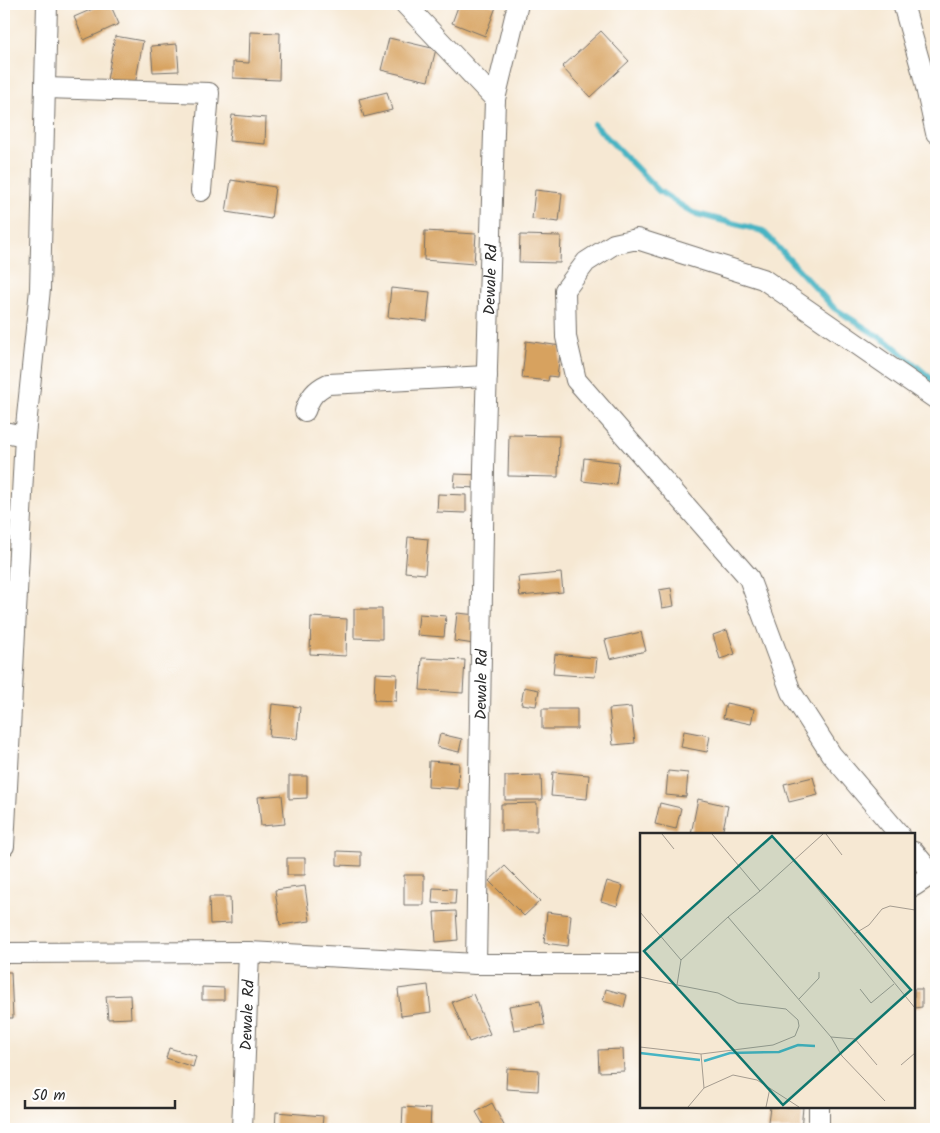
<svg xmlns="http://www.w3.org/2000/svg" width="940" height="1133" viewBox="0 0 940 1133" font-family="Kalam,sans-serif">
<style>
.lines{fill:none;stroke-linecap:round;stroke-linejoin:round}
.stream{stroke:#47b4c3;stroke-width:6}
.building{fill:#d7a25f}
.minor-casing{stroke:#726d66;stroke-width:22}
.minor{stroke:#fff;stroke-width:20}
.labels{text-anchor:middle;stroke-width:4.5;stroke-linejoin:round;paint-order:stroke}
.street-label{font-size:16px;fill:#2b2b2b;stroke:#fff}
.inset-river{fill:none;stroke:#47b4c3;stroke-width:2.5}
.inset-road{fill:none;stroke:#a59c90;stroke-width:1}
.view{fill:#0f766e;fill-opacity:0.15;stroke:#0f766e;stroke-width:2.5}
.inset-edge{fill:none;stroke:#2b2b2b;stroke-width:2.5}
</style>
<rect width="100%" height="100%" fill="#fff"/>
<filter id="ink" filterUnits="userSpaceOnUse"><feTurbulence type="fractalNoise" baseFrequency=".02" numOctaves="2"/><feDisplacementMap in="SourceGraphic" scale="10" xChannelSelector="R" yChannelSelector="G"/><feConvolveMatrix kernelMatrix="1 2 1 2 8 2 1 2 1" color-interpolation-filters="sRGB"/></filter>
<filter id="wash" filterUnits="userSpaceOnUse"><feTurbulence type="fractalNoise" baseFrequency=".0096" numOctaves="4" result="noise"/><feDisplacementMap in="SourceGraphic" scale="20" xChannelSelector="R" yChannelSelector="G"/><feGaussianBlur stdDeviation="1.12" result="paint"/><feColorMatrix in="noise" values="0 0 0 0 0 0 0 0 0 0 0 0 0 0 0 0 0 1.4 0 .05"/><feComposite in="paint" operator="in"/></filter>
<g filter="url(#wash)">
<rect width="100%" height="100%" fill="#f6e8d3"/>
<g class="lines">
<path class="stream" d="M594,124l65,67 34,22 70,18 71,77 58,37 44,38"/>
</g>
<g id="blocks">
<path class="building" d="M104,4h6l9,20 -35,16 -10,-23z
M459,4h30l7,3 -11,29 -33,-13z
M601,31l28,30 -39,36 -28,-30z
M250,32l30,1 -1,47 -46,-2v-16l16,1z
M115,36l28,5 -8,44 -28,-5z
M389,38l47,11 -8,32 -47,-11z
M177,44l2,27 -26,1 -2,-26z
M387,92l5,18 -28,7 -5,-18z
M232,115l34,3 -1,26 -36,-3z
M231,180l44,7 -4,32 -45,-7z
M535,190l27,3 -3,29 -27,-3z
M425,231l51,3 -2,30 -50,-4z
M520,235l41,1 -1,27 -41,-1z
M391,288l39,4 -3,29 -39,-4z
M526,341l35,5 -4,31 -8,-1 -1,5 -26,-3z
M509,435l50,1 -1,41 -50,-1z
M584,458l35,4 -3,23 -34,-4z
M455,474l24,1 -1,13 -24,-1z
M438,494l28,1v18l-29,-1z
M408,537l20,2 -3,35 -20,-2z
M561,573l2,19 -43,4 -2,-19z
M671,588l3,18 -12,2 -3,-18z
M354,609h28v30l-28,-1z
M457,613l20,2 -3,29 -20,-3z
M419,614l27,2 -2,21 -27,-2z
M311,617l36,2 -1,37 -36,-2z
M727,630l8,24 -15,5 -7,-24z
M641,632l5,19 -36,8 -5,-19z
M555,654l42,4 -2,19 -42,-3z
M422,658l43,2 -2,33 -43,-3z
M375,673l22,1 -1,27 -22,-1z
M524,687l15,3 -3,16 -15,-2z
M726,703l28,6 -3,15 -28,-6z
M272,704l28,3 -3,32 -28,-2z
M631,707l4,36 -22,2 -4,-36z
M542,709h35v20h-35z
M684,731l26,5 -3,16 -26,-5z
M440,734l22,5 -3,13 -22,-5z
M429,761l30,2 -1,26 -30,-2z
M668,771l20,2 -2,24 -20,-2z
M553,772l36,3 -2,24 -36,-3z
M541,775l1,25h-37v-24z
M289,776h18v22l-18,1z
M813,777l5,18 -29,7 -5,-18z
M282,795l3,29 -24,2 -3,-29z
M698,799l30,7 -6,28h-31z
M537,803v28h-36v-27z
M660,803l21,5 -5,21 -21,-5z
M337,851l24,1v14l-24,-1z
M287,858h18v17h-18z
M505,866l35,35 -16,15 -35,-35z
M404,875h20v30h-20z
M607,881l16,5 -6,20 -16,-5z
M305,886l5,35 -30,4 -5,-35z
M433,888l23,1 -1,15 -23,-1z
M209,897h21l1,26 -21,1z
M456,911l2,29 -22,2 -2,-30z
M547,912l24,3 -3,31 -24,-3z
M4,972h7l2,46h-9z
M428,985l3,27 -30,4 -3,-27z
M202,987l22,1v12h-22z
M606,989l21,6 -3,12 -21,-6z
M914,989h8v18l-8,1z
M473,994l17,40 -21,8 -17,-40z
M130,995l1,23 -23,1 -2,-23z
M540,1001l5,24 -31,5 -5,-24z
M169,1048l27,8 -3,11 -27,-9z
M623,1049l1,22 -25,1 -1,-22z
M507,1068l32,2 -1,21 -32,-2z
M492,1103l14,26h-20l-10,-17z
M403,1107l28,2 -1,20h-28z
M770,1107h33l-2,22h-34z
M276,1112l47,4 -1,13h-47z"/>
</g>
</g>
<g filter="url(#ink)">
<use href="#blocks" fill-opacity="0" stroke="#726d66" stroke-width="1"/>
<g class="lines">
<defs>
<g id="minor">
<path d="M405,4l90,95"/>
<path d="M903,4l20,70 13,59"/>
<path d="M45,88l164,5 -8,98"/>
<path d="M305,411c5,-14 10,-21 23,-27l159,-8"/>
<path d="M4,432l21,4"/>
<path d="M899,834l-68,-80 -40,-62 -42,-114 -173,-198 -10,-43 -1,-47 21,-28 28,-18 23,-5 126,40 173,120"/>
<path d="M4,846l21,-410 15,-147 7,-285"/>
<path d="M914,852l18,22 -18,12"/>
<path d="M4,953l245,-1"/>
<path d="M476,964h165"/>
<path id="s1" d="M242,1129l7,-177 227,12 8,-496 11,-369 23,-95"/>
<path d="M819,1129v-22"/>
</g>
</defs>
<use href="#minor" class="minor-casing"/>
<use href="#minor" class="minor"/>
</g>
</g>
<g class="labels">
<g class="street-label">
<text dy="6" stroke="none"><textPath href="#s1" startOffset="1089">Dewale Rd</textPath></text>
<text dy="6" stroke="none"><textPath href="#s1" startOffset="684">Dewale Rd</textPath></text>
<text dy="6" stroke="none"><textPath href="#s1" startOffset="114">Dewale Rd</textPath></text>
</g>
</g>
<g transform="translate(640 833)">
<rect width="275" height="275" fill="#f6e8d3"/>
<path class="inset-river" d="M0,220l60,7M64,228l26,-8 49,-1 19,-7 17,1"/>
<path class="inset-road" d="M22,1l12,15M72,1l48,57 -32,26 103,120 11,19 43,45M186,1l16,21M154,27l121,148M120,58l63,-57M0,79l41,48 -4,25 41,8 20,10 48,6 12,11 1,6 -4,10 -22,9 -72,9 -61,-7M214,101l15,-9 13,-16 8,-3 25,4M41,127l47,-43M0,144l37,8M220,156l11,14 23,-19M159,166l20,-21v-6M191,204l24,2 22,26M61,221l3,34M261,232l14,-12M48,274l16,-19 29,-13 24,5 42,27M126,274l4,-19"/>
<path class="view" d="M132,3l139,154 -128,115 -139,-154z"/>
<rect width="275" height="275" class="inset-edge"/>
</g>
<rect width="940" height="1133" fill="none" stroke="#fff" stroke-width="20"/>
<path d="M25 1100v8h150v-8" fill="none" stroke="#2b2b2b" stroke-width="2.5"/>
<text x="32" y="1100" font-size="15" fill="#2b2b2b" stroke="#ffffff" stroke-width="4" paint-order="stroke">50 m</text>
</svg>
